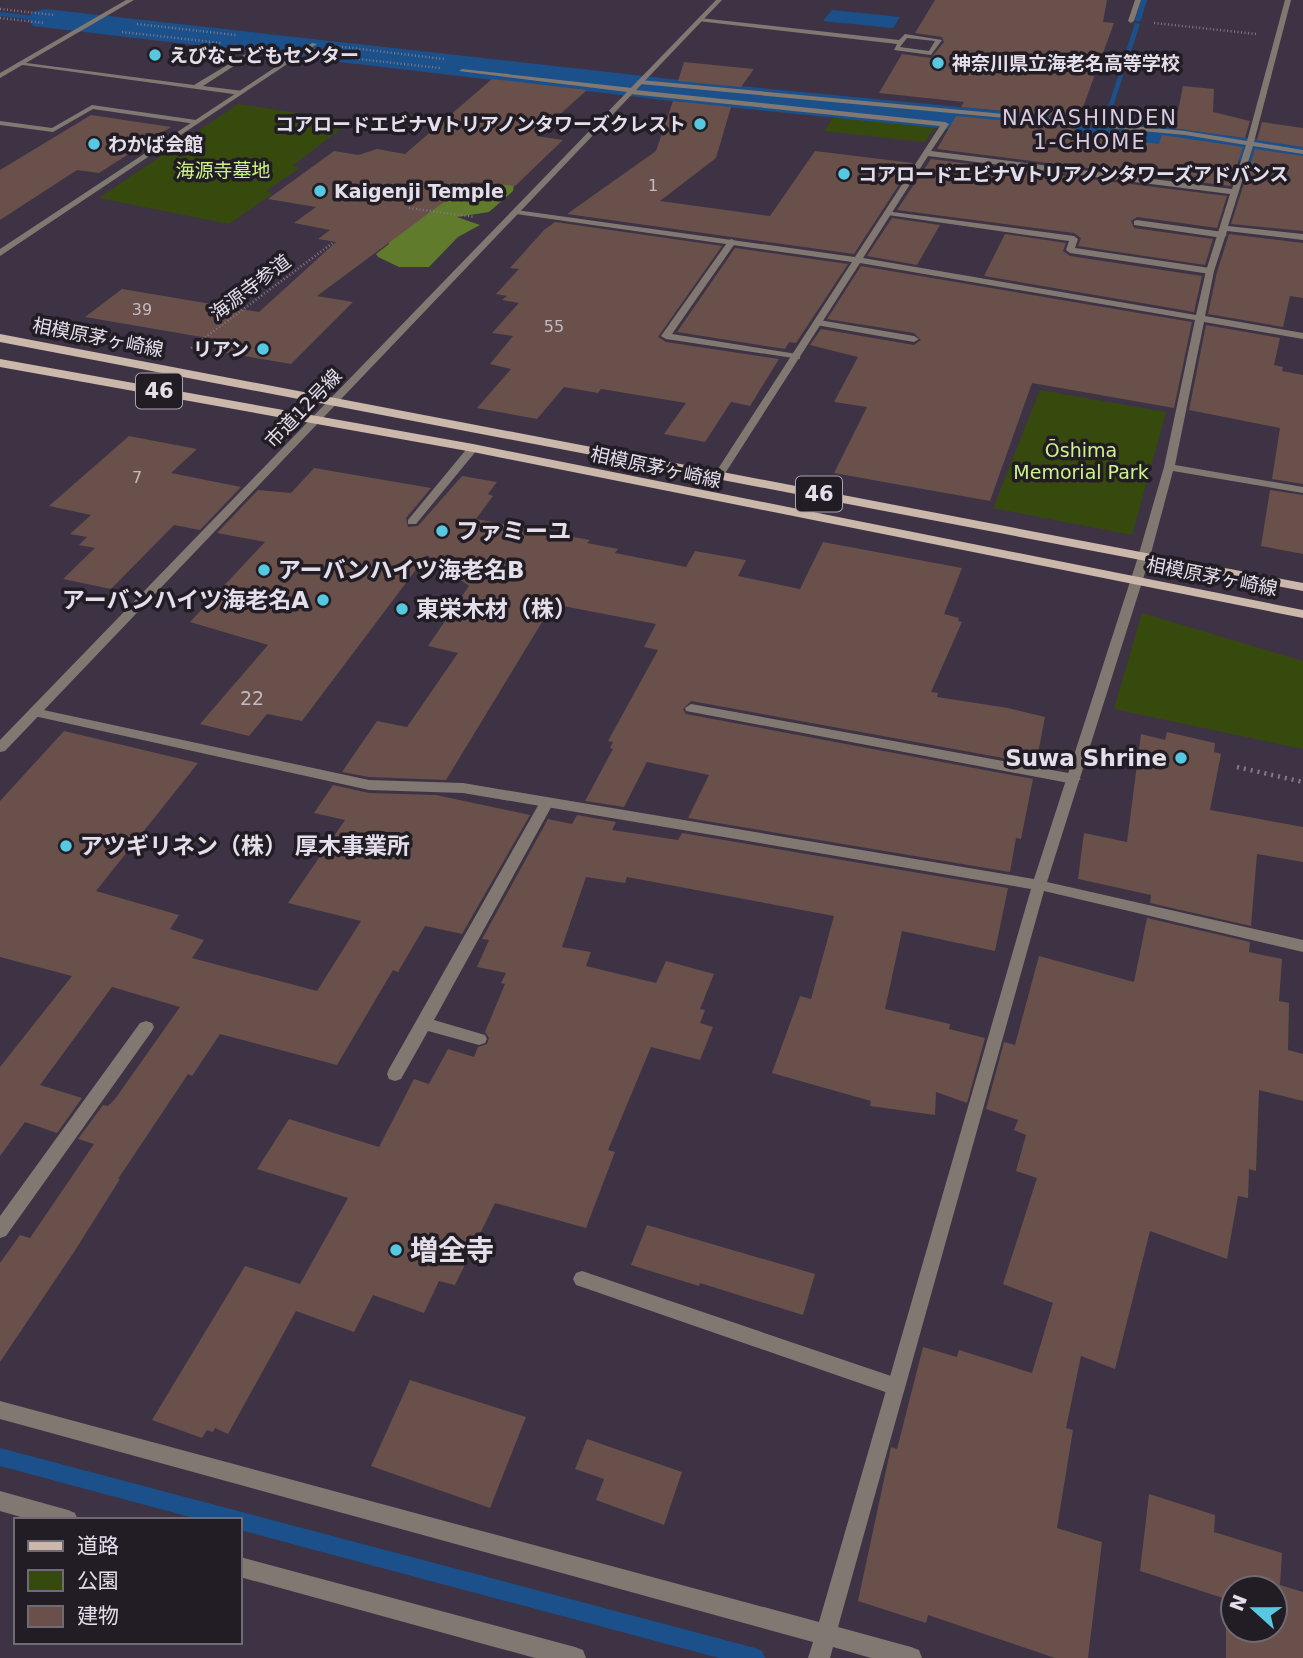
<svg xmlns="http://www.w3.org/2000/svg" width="1303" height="1658" viewBox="0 0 1303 1658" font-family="'DejaVu Sans','Noto Sans JP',sans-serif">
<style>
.green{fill:#374a0e}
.forest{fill:#617b2c}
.water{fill:#1b508a}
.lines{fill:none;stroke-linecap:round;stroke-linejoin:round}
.stream{fill:#1b508a;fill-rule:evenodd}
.river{fill:#1b508a;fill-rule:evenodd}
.building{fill:#69504a;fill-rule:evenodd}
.path-far1{stroke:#827989;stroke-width:2.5;stroke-dasharray:1 2.5;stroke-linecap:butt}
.path{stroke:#827989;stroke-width:4.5;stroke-dasharray:2 5;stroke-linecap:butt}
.service{fill:#827872;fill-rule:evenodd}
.minor{fill:#827872;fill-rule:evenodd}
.tertiary{fill:#827872;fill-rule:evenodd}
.primary{fill:#cbb8aa;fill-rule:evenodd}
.poi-dot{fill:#56c9e1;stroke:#221d25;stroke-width:2.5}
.labels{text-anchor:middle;stroke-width:7;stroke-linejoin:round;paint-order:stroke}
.far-number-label{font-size:16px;fill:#c5bac2}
.far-poi-label{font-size:19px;font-weight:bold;fill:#e4deea;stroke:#221d25;text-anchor:start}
.far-park-label{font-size:19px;fill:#cbf388;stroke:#221d25}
.far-street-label{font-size:19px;fill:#e4deea;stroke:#221d25}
.number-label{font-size:19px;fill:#c5bac2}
.far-neighbourhood-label{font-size:21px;letter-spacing:2px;fill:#d7cae2;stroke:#221d25}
.shield{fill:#221d25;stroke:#aaa4af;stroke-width:2}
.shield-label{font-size:21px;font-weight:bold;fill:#e4deea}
.poi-label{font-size:23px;font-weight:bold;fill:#e4deea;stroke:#221d25;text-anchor:start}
.near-poi-label{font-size:28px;font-weight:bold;fill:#e4deea;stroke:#221d25;text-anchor:start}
</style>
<rect width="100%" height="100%" fill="#3d3345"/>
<path class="green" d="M238,104l113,17 -59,45 8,2 -34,23 6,3 -43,30 -130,-26z
M835,115l95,9 5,3 -10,15 -101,-11z
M1040,390l126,22 -34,123 -139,-27z
M1142,613l161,48v88l-189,-40z"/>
<path class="forest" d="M494,181l20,4 -1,6 -24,21 -32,5 23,8 -22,12 -29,30h-30l-21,-10 -2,-3 13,-10v-5l47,-41 33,2 17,-5 -1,-9z"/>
<path class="water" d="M832,10l68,7 -7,11 -70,-7z"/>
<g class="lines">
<path class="stream" d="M1141,0h6l-6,20 -3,2 -3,-2z
M0,12l45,5 3,2 -3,2 -45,-5z
M1135,23l5,1 -32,98 -5,1z
M0,1448l755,200 7,3 3,7h-46l-479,-128v-10h-39l-201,-54z"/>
<path class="river" d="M45,9l652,73 443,42 163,21v24l-163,-21 -443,-44 -664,-78 -5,-7 5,-7z"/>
</g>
<path class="building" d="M935,0h172l-4,22 11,1 -35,95 -118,-11 3,-5 -85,-9 23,-39 29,4 13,-16 -2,-5 -27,-4z
M684,62l70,7 -13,18 -63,-6z
M492,79l95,11 -51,46 27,4 -48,46 -44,-4 -154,114 36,6 -62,62 -77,-13 11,-10 -140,-24 37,-28 137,23 77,-70 -18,-3 12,-9 -36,-7 22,-16 -48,-8 66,-48 24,4 19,-6 28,5z
M1183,86l31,3 -1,23 37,9 -5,17 -80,-11 7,-17 6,1z
M673,101l58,6 -15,51 -56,43 110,15 45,-65 98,12 -59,91 -287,-40 89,-63z
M91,115l80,12 -72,46 -22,-3 -77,50v-50z
M956,116l120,11 -2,7 85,10 3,-9 81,12 -13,39 -293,-37z
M1262,122l41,6v19l-46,-7z
M1255,149l48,7v75l-72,-7z
M931,159l296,37 -10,32 -80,-11 -6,4 3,7 79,11 -8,26 -127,-19 3,-8 -7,-5 -177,-23z
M892,218l48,7 -23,40 -50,-9z
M555,222l167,24 -64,91 8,5 113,17 -29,47 -19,-4 -26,40 -41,-8 22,-31 -85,-14 -3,4 -34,-6 -27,32 -60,-11 34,-39 -21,-5 23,-28 -21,-3 27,-30 -17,-3 5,-4 -11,-2 23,-25 -9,-1 34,-38z
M1005,234l61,9 -3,8 7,5 132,20 -8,36 -210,-36z
M1229,234l74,9v55l-13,-2 -7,31 -75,-13 9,-42z
M735,248l113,16 -52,79 -7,-1 -4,7 -108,-17z
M861,266l331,56 -18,86 -142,-25 -42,118 -156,-28 33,-66 -33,-5 24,-45 -48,-12 11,-16 93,16 7,-5 -7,-7 -87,-14z
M1206,325l74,13 -6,27 9,2 -1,4 21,4v109l-31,-5 8,-51 -91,-18z
M129,436l68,13 -26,24 70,14 -41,43 -26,-5 -63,64 -48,-10 32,-31 -16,-3 8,-8 -17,-3 21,-19 -42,-9z
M314,468l117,20 -25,30 2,9 10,-1 44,-50 35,6 -9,12 5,2 -17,23 114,21 -3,3 31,6 -3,4 71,14 9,-16 51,9 -8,16 62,13 23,-47 139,26 -18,46 15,4 -1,3 4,1 -31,70 7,1 -1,4 71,11 37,9 -9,47 -345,-63 -8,8 3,5 347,65 -12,60 -5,-1 -6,34 -322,-54 21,-43 -62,-13 -23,45 -39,-6 28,-52 -3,-1 3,-6 -5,-1 50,-91 -14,-3 12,-23 -103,-20 -107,176 -77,-3 -27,-5 35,-51 30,6 51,-74 -30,-7 41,-60 -42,-31 -125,166 -35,-7 -18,22 -49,-12 68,-79 -78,-23 75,-80 -48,-9 41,-43 33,3z
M1270,490l33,5v59l-42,-8z
M64,731l134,32 -102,128 83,24 -9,14 34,11 -12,18 125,33 44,-70 -73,-18 57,-83 -31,-7 19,-28 36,8 67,2 94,20 -68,119 -37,-8 -27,46 -5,-2 -56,95 -117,-31 -28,42 -4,-2 -70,105h2l-46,73 -74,110v-99l20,-28 10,3 64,-94 -16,-5 25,-34 5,1 7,-7 65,-92 -68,-20 -72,98 42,13 -25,35 -32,-11 -25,34v-89l72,-91 -72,-19v-156z
M1167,732l48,11 -1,9 7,2 -11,56 93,17v35l-46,-8 -6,72 -101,-23 1,-8 -73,-16 6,-46 43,9 14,-108 24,6z
M577,815l39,7 -4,8 66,10 4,-7 326,55 -13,63 -93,-20 -17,78 65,15 -1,5 36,9 -18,65 -31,-11 -1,23 -65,-9 1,-5 -99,-28 28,-77 11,3 23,-83 -207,-39 -2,6 -39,-6 -24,70 29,5 -5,14 70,17 10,-22 48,13 -14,35 5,1 -5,13 13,4 -13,33 -49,-13 -43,103 7,2 -29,76 -91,-25 -40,82 -16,-4 -15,32 -51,-18 -19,37 -58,-21 -68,123 -13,-6 -2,4 -6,-2 -5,8 -50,-18 93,-154 55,18 48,-86 -91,-29 32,-50 90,28 35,-68 15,5 19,-35 26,8 4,-10 9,-3 2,-6 -4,-6 20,-48 -4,-1 5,-10 -29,-6 12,-27 -7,-1 66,-120 24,5z
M1147,918l103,24 -1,10 33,7 -3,42 10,2 -1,47 15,4v47l-44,-11 -3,81 -7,-2 -1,29 -10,-2 -11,63 -77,-28 -35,138 -34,-13 -15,72 7,2 -16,98 45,14 -14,116h-33l-127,-43 -2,8 -68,-22 33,-154 6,2 26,-102 34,10 2,-7 73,23 21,-70 -50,-19 34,-106 -21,-7 10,-36 -12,-5 4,-10 -32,-11 18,-67 11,3 24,-89 95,26z
M647,1225l168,49 -12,41 -103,-32 -1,3 -68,-21z
M410,1380l116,37 -36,91 -119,-42z
M587,1439l95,33 -18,53 -68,-25 8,-21 -29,-10z
M1149,1494l66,21 -1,17 68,21 -2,32 23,7v66h-77v-59l-86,-28zM1233,1588h42v42h-42z"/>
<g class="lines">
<path class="path-far1" d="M0,9l55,6
M0,18l44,5
M1154,23l103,11
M137,24l99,11
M122,32l99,11
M335,46l109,13
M331,56l109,12
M409,208l66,9
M191,348l143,-106"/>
<path class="path" d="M1237,767l66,15"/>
<path class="service" d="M700,18l199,22 6,-6 37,6 -11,15 -37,-5 3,-6 -199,-23zM907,38l28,3 -6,10 -29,-4z
M249,52l5,1 -51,33 40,5 -3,4 -224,-31 3,-2 175,23z
M92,105l104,15 4,2 -4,2 -103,-15 -40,23 -53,-7v-4l52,7z
M885,211l189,25 4,3 -3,9 135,20 4,3 -4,3 -140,-21 -4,-3 3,-9 -181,-26h-3z
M1137,220l86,12 4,3 -4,3 -89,-13v-4z
M732,239l4,3 -64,92 125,20 3,1v4l-134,-20 -5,-3 68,-96z
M819,320l95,16 5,3 -5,3 -98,-17 -2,-2z
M473,445l5,3 -1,2 -61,74h-8v-4l61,-74z
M691,704l383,70 7,5 -7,5 -388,-73 -1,-3z
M547,797l7,5 -120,218 51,15 2,4 -2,4 -6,2 -51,-14 -27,48 -6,2 -6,-2 -2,-5 2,-5 151,-267z
M146,1021l6,2 2,4 -2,4 -146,205 -6,2v-22l140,-193z
M582,1271l312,106 7,3 3,6 -3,6 -7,3 -312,-108 -6,-2 -3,-6 3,-6z"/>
<path class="minor" d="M1135,0h6l-7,21 -3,2 -3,-2z
M1285,0h6l-37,142 49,8v4l-50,-8 -25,80 75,8v6l-76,-9 -13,40 -9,45 98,17v6l-99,-17 -29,143 128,22v6l-130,-22 -23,86 -103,325 256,58v12l-259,-61 -206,736 73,20 8,3 3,8h-51l-38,-11 -3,11h-22l5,-16 -813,-223v-18l819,221 212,-733 -568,-96 -94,-3 -335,-74 -6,-4 6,-4 335,72 94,3 571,96 104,-322 26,-90 31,-147 -335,-57 -136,212 -5,3 -4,-1 -1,-2 138,-213 -336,-48 -4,-2 4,-2 339,47 85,-131 -310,-32 -3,-2 -168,-21 3,-2 170,19 3,2 310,32 4,2 -18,27 301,38 14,-44 -61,-10 -545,-51 -4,-2 4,-2 545,51 62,10zM928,156l302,38 -24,77 -10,44 -333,-57z
M312,43l5,1 -317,212v-7z
M0,1491l68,19 7,3 3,7h-47l-31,-9z
M240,1557l335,90 8,3 3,8h-51l-295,-81z"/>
<path class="tertiary" d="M126,0h8l-134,78v-5z
M716,0h6l-717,751 -5,1v-12z"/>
<path class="primary" d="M0,334l1303,249v8l-1303,-249z
M0,359l473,85 830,166v8l-830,-166 -473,-85z"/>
</g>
<g class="poi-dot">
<circle cx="155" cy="55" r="7"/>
<circle cx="938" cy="63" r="7"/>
<circle cx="700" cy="124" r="7"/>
<circle cx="94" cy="144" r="7"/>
<circle cx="844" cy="174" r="7"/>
<circle cx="320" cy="191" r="7"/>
<circle cx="263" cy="349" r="7"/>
<circle cx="442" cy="531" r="7"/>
<circle cx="264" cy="570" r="7"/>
<circle cx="323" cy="600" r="7"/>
<circle cx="402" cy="609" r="7"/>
<circle cx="1181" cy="758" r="7"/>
<circle cx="66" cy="846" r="7"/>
<circle cx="396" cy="1250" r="7"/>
</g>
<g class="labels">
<g class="far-number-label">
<text x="653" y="191">1</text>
<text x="142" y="315">39</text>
<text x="554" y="332">55</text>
<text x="137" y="483">7</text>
</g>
<g class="far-poi-label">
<text x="169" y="62">えびなこどもセンター</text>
<text x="952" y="70">神奈川県立海老名高等学校</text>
<text x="686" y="131" text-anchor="end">コアロードエビナVトリアノンタワーズクレスト</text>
<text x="108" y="151">わかば会館</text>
<text x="858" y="181">コアロードエビナVトリアノンタワーズアドバンス</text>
<text x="334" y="198">Kaigenji Temple</text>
<text x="249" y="356" text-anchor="end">リアン</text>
</g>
<g class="far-park-label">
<text x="223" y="177">海源寺墓地</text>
<text x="1081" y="457">Ōshima<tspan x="1081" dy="22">Memorial Park</tspan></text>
</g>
<g class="far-street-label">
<text transform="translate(250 287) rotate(-37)" y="7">海源寺参道</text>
<text transform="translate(98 337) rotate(11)" y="7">相模原茅ヶ崎線</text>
<text transform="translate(303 408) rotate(-46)" y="7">市道12号線</text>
<text transform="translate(656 467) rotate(12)" y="7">相模原茅ヶ崎線</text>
<text transform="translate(1212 576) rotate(11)" y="7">相模原茅ヶ崎線</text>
</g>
<g class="number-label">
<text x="252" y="705">22</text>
</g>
<g class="far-neighbourhood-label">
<text x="1090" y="125">NAKASHINDEN<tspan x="1090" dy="24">1-CHOME</tspan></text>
</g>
<g class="shield">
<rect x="136" y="373.5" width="46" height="35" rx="5"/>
<rect x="796" y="476.5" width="46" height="35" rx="5"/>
</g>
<g class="shield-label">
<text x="159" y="398">46</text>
<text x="819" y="501">46</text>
</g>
<g class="poi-label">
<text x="456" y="539">ファミーユ</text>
<text x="278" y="578">アーバンハイツ海老名B</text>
<text x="309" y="608" text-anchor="end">アーバンハイツ海老名A</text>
<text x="416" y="617">東栄木材（株）</text>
<text x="1167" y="766" text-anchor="end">Suwa Shrine</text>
<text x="80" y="854">アツギリネン（株） 厚木事業所</text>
</g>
<g class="near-poi-label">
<text x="410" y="1260">増全寺</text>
</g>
</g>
<rect x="14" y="1518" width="228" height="126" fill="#221d25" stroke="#706a74" stroke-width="2"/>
<rect x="28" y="1541" width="35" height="10" fill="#cbb8aa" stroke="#706a74" stroke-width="2"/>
<text x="77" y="1553" font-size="21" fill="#e4deea">道路</text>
<rect x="28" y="1570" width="35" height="21" fill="#374a0e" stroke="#706a74" stroke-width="2"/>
<text x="77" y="1588" font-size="21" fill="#e4deea">公園</text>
<rect x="28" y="1606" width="35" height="21" fill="#69504a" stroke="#706a74" stroke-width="2"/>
<text x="77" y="1623" font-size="21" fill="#e4deea">建物</text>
<g transform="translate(1254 1609) rotate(291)"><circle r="33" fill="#221d25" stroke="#706a74" stroke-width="2"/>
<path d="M0-5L12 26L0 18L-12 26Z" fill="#56c9e1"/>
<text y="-10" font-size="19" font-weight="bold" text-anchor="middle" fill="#e4deea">N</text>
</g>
</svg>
